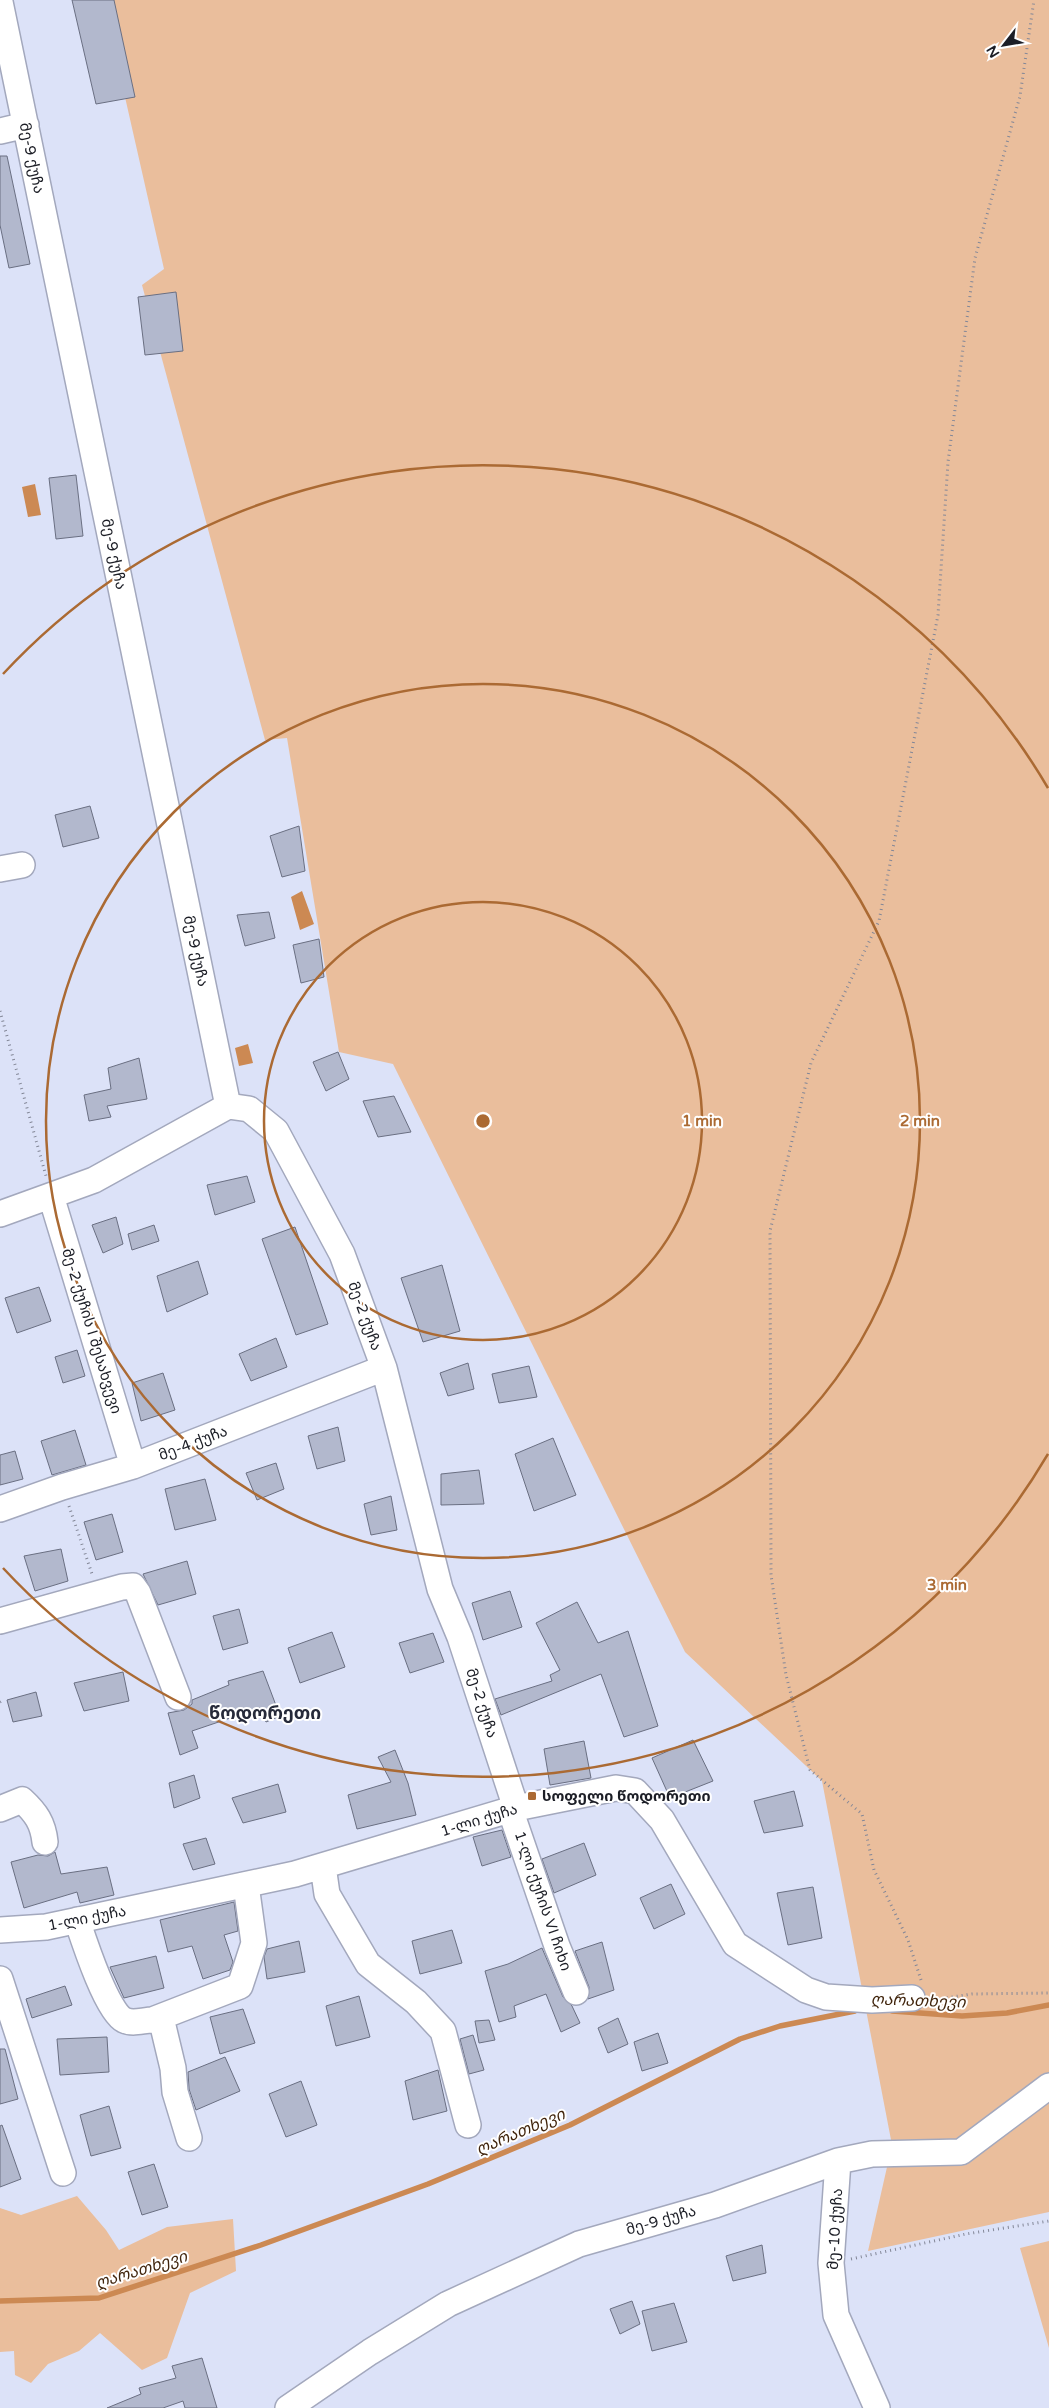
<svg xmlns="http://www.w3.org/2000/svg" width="1049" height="2408" viewBox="0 0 1049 2408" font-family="'Varela Round','Noto Sans Georgian',sans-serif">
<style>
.green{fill:#eabe9c}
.water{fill:#cc8953}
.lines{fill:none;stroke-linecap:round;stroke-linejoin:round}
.stream{stroke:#cc8953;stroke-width:5.5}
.building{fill:#b2b8cd;stroke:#6a6f82}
.minor-casing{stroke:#a3a8bd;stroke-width:28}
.path{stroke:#838797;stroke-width:3;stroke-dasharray:1 4;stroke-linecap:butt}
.minor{stroke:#fff;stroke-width:25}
.ring{fill:none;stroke:#ab6a33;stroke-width:2.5}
.poi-dot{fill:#ab6a33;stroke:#fff;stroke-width:2}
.labels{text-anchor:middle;stroke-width:4;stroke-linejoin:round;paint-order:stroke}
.street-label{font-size:15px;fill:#1c1e26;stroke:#fff}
.poi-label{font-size:15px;font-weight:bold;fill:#1c1e26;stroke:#fff;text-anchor:start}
.water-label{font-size:16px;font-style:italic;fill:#41250d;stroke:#fff}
.quarter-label{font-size:18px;font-weight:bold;fill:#262a3a;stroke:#fff}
.centre{fill:#ab6a33;stroke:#fff;stroke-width:2.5}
.ring-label{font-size:15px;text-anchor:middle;font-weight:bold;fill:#ab6a33;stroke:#fff;stroke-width:4;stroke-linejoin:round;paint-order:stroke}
</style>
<rect width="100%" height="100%" fill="#dce2f8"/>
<path class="green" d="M103,0h946v2212l-181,39 24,-106 -70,-364 -137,-129 -292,-588 -54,-12 -52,-314 -22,2 -123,-455 22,-16z
M77,2196l29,34 13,20 48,-23 66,-8 3,52 -46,22 -23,65 -25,12 -42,-37 -21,18 -31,13 -17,19 -16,-8 -1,-24 -14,1v-144l21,7z
M1049,2241v107l-29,-100z"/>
<path class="water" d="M35,484l6,31 -13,2 -6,-30z
M302,891l12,33 -14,6 -9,-33z
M248,1044l5,19 -14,3 -4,-18z"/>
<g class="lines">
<path class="stream" d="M892,2011l70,5 45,-3 42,-8
M0,2301l99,-3 162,-53 167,-61 142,-59 170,-86 40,-13 75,-15"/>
</g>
<path class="building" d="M72,0h42l21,97 -39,7z
M0,156h7l23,108 -21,4 -9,-43z
M176,292l7,59 -38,4 -7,-58z
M76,475l7,61 -27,3 -7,-61z
M90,806l9,32 -36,9 -8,-32z
M299,826l6,45 -23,6 -12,-41z
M269,912l6,26 -30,8 -8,-31z
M319,939l5,38 -23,6 -8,-38z
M338,1052l11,27 -23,12 -13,-29z
M139,1058l8,41 -40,7 4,11 -22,4 -5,-26 27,-6 -3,-21z
M394,1096l17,36 -33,5 -15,-36z
M247,1176l8,26 -40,13 -8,-30z
M116,1217l7,27 -20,9 -11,-28z
M154,1225l5,16 -27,9 -4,-16z
M295,1227l33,97 -32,11 -34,-96z
M198,1261l10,33 -41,18 -10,-36z
M442,1265l18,66 -37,11 -22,-64z
M39,1287l12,34 -34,12 -12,-35z
M276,1338l11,29 -36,14 -12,-27z
M77,1350l8,26 -22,7 -8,-26z
M468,1363l6,26 -26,7 -8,-23z
M529,1366l8,31 -38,6 -7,-29z
M163,1373l12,37 -34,11 -9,-38z
M338,1427l7,34 -28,8 -9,-33z
M75,1430l11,35 -34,10 -11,-34z
M553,1438l23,57 -42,16 -19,-57z
M15,1451l8,28 -23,6v-30z
M276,1463l8,26 -27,11 -11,-27z
M479,1470l5,34 -43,1v-31z
M205,1479l11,41 -41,10 -10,-41z
M391,1496l6,34 -26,5 -7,-31z
M112,1514l11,38 -27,8 -12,-38z
M61,1549l7,32 -33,10 -11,-35z
M187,1561l9,33 -38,11 -15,-31z
M510,1591l12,36 -39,13 -11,-37z
M577,1602l21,41 30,-12 30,95 -34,11 -23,-63 -100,41 -6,-16 57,-18 -2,-6 10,-5 -24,-47z
M239,1609l9,34 -25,7 -10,-34z
M332,1632l13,35 -45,16 -12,-35z
M433,1633l11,29 -34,11 -11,-30z
M263,1671l17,45 -14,6 -6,-14 -68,23 6,17 -18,7 -12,-42 16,-3 8,-6v-4l37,-15 -1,-4z
M123,1672l6,29 -45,10 -10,-28z
M36,1692l6,24 -29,6 -6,-22z
M693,1740l20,41 -43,17 -18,-40z
M584,1741l7,37 -41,7 -6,-36z
M395,1750l13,33 8,32 -59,14 -9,-34 43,-13 -13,-25z
M194,1775l6,23 -26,10 -5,-25z
M278,1784l8,28 -43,11 -11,-25z
M794,1791l9,35 -39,7 -10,-32z
M502,1830l9,27 -29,9 -9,-29z
M206,1838l9,26 -22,6 -10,-26z
M584,1843l12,32 -42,18 -12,-34z
M55,1852l6,22 46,-7 7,28 -34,8 -3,-11 -53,16 -13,-46 27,-7 10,1z
M671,1884l14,30 -31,15 -14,-31z
M813,1887l9,51 -34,7 -11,-52z
M234,1902l4,29 -14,4 9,27 -3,8 -27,9 -11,-33 -24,6 -8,-32z
M452,1930l10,33 -42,11 -8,-33z
M299,1941l6,31 -38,7 -3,-22 3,-8z
M602,1942l12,48 -26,9 1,-12 -14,-36z
M542,1948l21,49 9,9 8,17 -19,9 -15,-38 -32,12 2,11 -17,5 -14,-51 23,-7z
M156,1956l8,32 -40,10 -14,-31z
M65,1986l7,19 -40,13 -6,-19z
M359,1996l11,41 -34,9 -10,-40z
M243,2009l12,34 -35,11 -10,-37z
M618,2018l10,26 -20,9 -10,-25z
M489,2020l6,20 -16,3 -4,-22z
M658,2033l10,30 -26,8 -8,-29z
M473,2035l11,35 -15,4 -9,-35z
M107,2037l2,35 -49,3 -3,-36z
M0,2049h5l13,50 -18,5z
M225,2057l15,34 -44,19 -7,-21 -1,-17z
M438,2070l9,41 -34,9 -8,-39z
M301,2081l16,44 -31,12 -17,-43z
M109,2106l12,42 -30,8 -11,-41z
M2,2125l19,54 -21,8v-61z
M154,2164l14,43 -26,8 -14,-43z
M762,2245l4,28 -33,8 -7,-25z
M632,2301l8,23 -20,10 -10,-25z
M674,2303l13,39 -35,9 -10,-40z
M202,2358l15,50h-32l-2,-7 -20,7h-56l34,-14 -2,-6 37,-10 -4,-12z"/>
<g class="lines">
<defs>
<path id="minor" d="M0,2l228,1104
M0,131l26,-6
M0,869l22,-4
M51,1196l82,270
M0,1214l94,-34 134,-74 21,3 27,22 66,123 42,114 56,221 20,48 56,171
M0,1509l62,-22 71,-21 251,-98
M0,1621l122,-34 11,-1 5,7 40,104
M0,1809l22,-9c14,13 21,23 23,42
M510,1809l47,137 19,46
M323,1866l4,28 41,70 48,38 27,29 25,94
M77,1920c7,21 30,92 47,100 12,6 26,-4 38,2l11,46 2,24 14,46
M0,1930l46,-3 249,-53 221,-66 100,-20 19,3 27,29 73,124 71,46 20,7 46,3 40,-2
M0,1979l63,194
M155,2019l85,-33 14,-43 -8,-58
M838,2161l-7,102 5,52 41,93
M288,2408l82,-56 78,-48 131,-60 136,-39 123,-44 34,-7 89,-2 88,-66"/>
</defs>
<use href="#minor" class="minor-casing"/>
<path class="path" d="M0,1011l46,165
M69,1506l23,68
M0,1702l3,-2
M921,1980l-13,-40 -34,-70 -12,-56 -52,-44 -24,-95 -15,-100 -1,-344 41,-168 68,-142 59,-306 10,-153 27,-204 45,-162 14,-96
M932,2000l40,-6 77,-1
M851,2259l115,-25 83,-13"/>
<use href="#minor" class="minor"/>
</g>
<g class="ring">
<circle cx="483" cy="1121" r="219"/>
<circle cx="483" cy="1121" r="437"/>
<path d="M1048 1454A656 656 0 0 1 3 1568M3 674A656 656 0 0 1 1048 788"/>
</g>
<rect class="poi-dot" x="527" y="1791" width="10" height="10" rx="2.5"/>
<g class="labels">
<g class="street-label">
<text transform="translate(32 158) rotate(78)" y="5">მე-9 ქუჩა</text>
<text transform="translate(114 554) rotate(78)" y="5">მე-9 ქუჩა</text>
<text transform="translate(196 951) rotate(78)" y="5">მე-9 ქუჩა</text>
<text transform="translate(365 1316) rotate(70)" y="5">მე-2 ქუჩა</text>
<text transform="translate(92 1331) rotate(73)" y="5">მე-2 ქუჩის I შესახვევი</text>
<text transform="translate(193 1443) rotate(-21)" y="5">მე-4 ქუჩა</text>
<text transform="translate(482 1703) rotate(72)" y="5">მე-2 ქუჩა</text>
<text transform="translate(479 1820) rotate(-17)" y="5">1-ლი ქუჩა</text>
<text transform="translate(543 1901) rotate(71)" y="5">1-ლი ქუჩის VI ჩიხი</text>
<text transform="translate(87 1918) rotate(-11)" y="5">1-ლი ქუჩა</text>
<text transform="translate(661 2220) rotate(-16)" y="5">მე-9 ქუჩა</text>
<text transform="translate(835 2229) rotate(-87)" y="5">მე-10 ქუჩა</text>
</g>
<g class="poi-label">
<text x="542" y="1801">სოფელი წოდორეთი</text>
</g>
<g class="water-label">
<text transform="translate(918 2000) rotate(2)" y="6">ღარათხევი</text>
<text transform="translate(520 2131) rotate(-23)" y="6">ღარათხევი</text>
<text transform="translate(141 2269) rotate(-17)" y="6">ღარათხევი</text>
</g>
<g class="quarter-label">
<text x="265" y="1719">წოდორეთი</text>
</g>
</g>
<circle cx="483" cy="1121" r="8" class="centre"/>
<g class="ring-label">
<text x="702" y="1126">1 min</text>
<text x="920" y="1126">2 min</text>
<text x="947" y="1590">3 min</text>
</g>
<g transform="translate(1004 45) rotate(239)" stroke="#ffffff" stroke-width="4" paint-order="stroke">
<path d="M0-4L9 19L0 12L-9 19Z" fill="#1c1e26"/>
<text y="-8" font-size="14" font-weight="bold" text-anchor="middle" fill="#1c1e26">N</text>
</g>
</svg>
